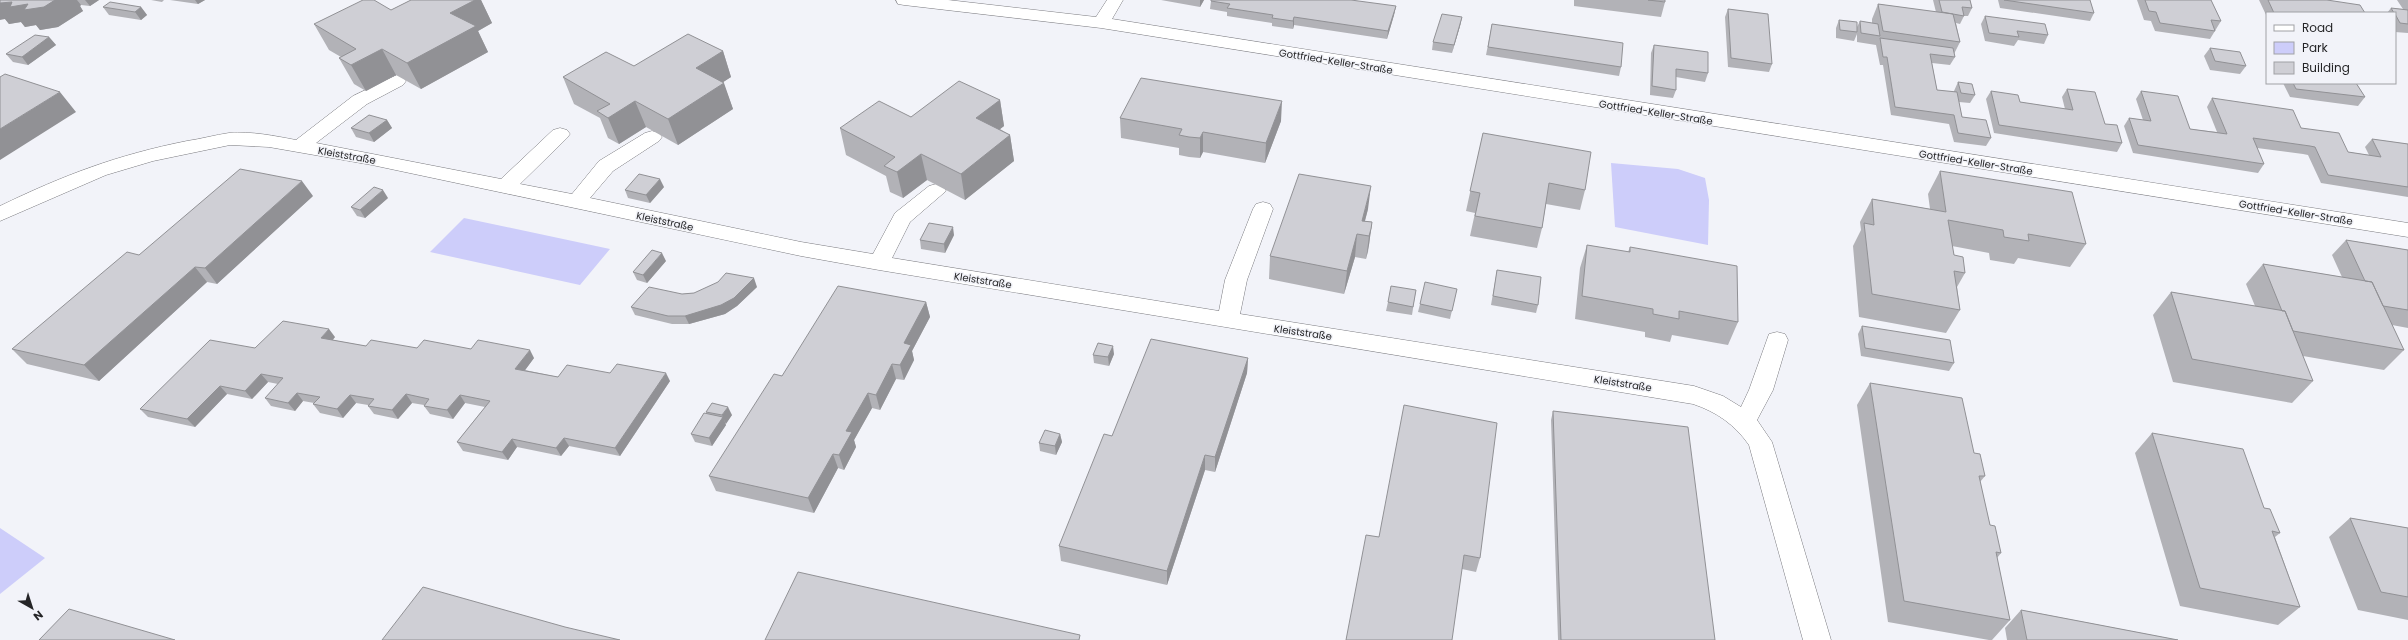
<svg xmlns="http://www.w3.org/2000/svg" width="2408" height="640" viewBox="0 0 2408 640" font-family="Poppins,sans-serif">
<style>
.green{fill:#cdcdfa}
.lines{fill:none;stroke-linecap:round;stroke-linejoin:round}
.minor-casing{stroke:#7a7a7f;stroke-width:1}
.minor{fill:#fff;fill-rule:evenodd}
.wall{fill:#b2b2b7}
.shaded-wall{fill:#919195}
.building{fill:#cfcfd5;stroke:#919195}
.labels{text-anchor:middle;stroke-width:3;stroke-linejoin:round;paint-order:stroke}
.street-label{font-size:10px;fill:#252527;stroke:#f2f3f9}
</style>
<rect width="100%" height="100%" fill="#f2f3f9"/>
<path class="green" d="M1611,163l67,6 27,9 4,22 -1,45 -93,-18z
M464,218l146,31 -30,36 -150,-33z
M0,528l45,30 -45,36z"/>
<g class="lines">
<defs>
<path id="minor" d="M896,0h52l148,17 11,-17h16l-11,19 1296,204v14l-1307,-209 -197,-23 -6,-1z
M397,75l6,2 3,4 -3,4 -36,19 -51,39 185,36 52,-49 7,-2 7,2 3,4 -3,4 -47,46 52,10 27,-33 46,-28 7,-2 7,2 3,4 -3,4 -46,30 -23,27 211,44 72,12 22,-41 34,-27 7,-2 7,2 3,5 -36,31 -18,36 327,53 6,-31 28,-71 3,-5 7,-2 7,2 3,5 -26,71 -7,34 454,72 29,10 18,11 8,-17 20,-56 8,-2 8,2 3,6 -15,50 -16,30 15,22 59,198h-28l-54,-195c-14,-20 -32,-33 -56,-41l-814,-134 -78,-14 -429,-91 -103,-18 -39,-2 -77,16 -47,14 -106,46v-15c64,-31 117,-51 187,-65 14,-2 28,-6 42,-8 22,-2 46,3 67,7l57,-44z"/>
</defs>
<use href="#minor" class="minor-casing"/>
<use href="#minor" class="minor"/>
</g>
<path class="wall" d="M0,0h99l-9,6 -9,-1 -1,1 3,5 -25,16 -18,3 -4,-5 -11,2 -4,-5 -12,2 -4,-5z
M151,0h13l-2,2z
M170,0h35l-7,4z
M411,0h70l11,23 -14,8 10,21 -67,37 -25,-14 -30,16 -12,-7 -15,-26 2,-1 -12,-7 -15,-26 77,-14z
M1161,0h43l-4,7z
M1574,0h91v2l-4,15 -87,-11z
M1933,0h37l2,8 -4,8h-4l-4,8 -4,-1 4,19 -6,12 1,3 -5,8 -18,-2 5,27 17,2v-1l4,-9 17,13 -5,8 -11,-1 3,15 29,21 -5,8 -32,-4 -5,-18 -58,-9 -8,-50h-3l-4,-20 -19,-3v-8l-3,7 -18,-3v-10l3,-8 18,7 3,-6 12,2v-4l6,-15 58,8z
M1998,0h92l4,13 -4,8 -90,-13z
M2137,0h74l10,21 -11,18 -55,-8 -4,-10 -7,-1z
M2259,0h68l38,13h-98v4z
M2397,0h11v33l-13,-1v-19h-8l4,-5 12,1z
M1211,1l185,5 -2,9 -7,24 -93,-14 -1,4 -21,-3v-3l-45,-7v-4l-17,-3z
M103,7h38l6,8 -6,5 -32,-5z
M1728,9l44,55 -3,8 -41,-5 -3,-50z
M1985,16l63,19 -4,9 -26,-4 -4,6 -29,-5 -4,-17z
M1462,17l-2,9 -8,27 -20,-3 1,-8z
M1492,24l129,43 -2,9 -133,-21z
M49,37l7,8 -28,20 -15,-3 -7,-8z
M1654,45l54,28 -3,9 -29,-5v13l-3,8 -23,-3 1,-42z
M2210,48l36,18 -6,8 -30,-4 -6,-14z
M723,51l8,26 -8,5 10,27 -55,36 -32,-18 -27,17 -11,-6 -8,-20 -26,-14 -11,-27 71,-11z
M2283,83h73l9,14 -7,9 -68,-9z
M2067,89l38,35 17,19 -5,9 -123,-19 -8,-34 5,-8 29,11 45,7 -3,-12z
M2141,91l49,38 27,3 -10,-25 5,-9 89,30 47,24 21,3 -4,-8 7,-8 36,5v53l-87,-14 -13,-28 -5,-1 -46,-6 7,16 -6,9 -125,-20 -9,-27 5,-8 14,2 -7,-21z
M1000,100l4,26 -4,3 10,6 4,26 -49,39 -38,-20 -24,18 -13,-6 -4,-16 -40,-21 -6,-27 71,-11z
M1120,118l161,3 -16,42 -62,-11 -3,6 -11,-1 -10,-2v-7l-58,-10z
M387,120l5,8 -18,14 -18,-5 -5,-9z
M1483,133l102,57 -5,20 -34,-6 -4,24 -5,20 -67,-12 5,-23 -9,-2z
M1940,171l146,73 -16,23 -52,-9 -4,6 -24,-4 -1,-7 -37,-7 2,9 11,18 -8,14 3,23 -14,23 -87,-16 -6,-71 8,-16 -1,-8 12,-23 58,10 -2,-15z
M664,187l-14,16 -22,-5 -3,-8z
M313,196l-96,88 -10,-2 -108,99 -72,-17 -15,-15 127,-94z
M388,198l-23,20 -8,-2 -6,-9z
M1368,209l-3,12 7,1 -4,30 -2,7 -11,-2 -11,37 -75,-15 1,-23z
M954,235l-9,18 -24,-4 -1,-9z
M2346,240l62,10v78l-16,-3 12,25 -20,20 -81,-14 10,25 -21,22 -119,-21 -20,-67 18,-23 84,14 -9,-22 17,-20 79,13 -10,-22z
M1587,245l41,7 2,-5 108,75 -10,23 -56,-10 -2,7 -25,-5v-5l-70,-13 5,-51z
M666,261l-19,22 -10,-3 -4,-8z
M1497,270l41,35 -2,8 -45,-8z
M757,287l-20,19 -12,8 -36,10h-17l-37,-9 -4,-8 51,-13 12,-1z
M1457,289l-7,30 -32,-7 2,-8z
M1416,290l-4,25 -26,-4 2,-9z
M926,302l4,15 -18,34 2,9 -10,20 -8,-1 -16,31 -8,-2 -18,32 2,7 -12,23 -6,-2 -24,45 -98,-22 -7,-15 73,-100z
M1862,326l92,37 -5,8 -88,-15 -3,-22z
M335,337l-2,3 33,6 51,2 54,1 63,9 -9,12 33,7 52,-4 60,8 -50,75 -51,-10 -8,10 -44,-9 -9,13 -45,-9 -6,-9 28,-35 -20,-4 -12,16 -23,-5 -6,-8v-1l-12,-2 -14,16 -24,-5 -6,-8v-1l-12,-2 -13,15 -23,-5 -7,-9 1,-1 -11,-2 -8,10 -24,-5 -6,-8 13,-14 -10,-2 -16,17 -25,-5 -32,33 -47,-10 -8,-8 115,-61z
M1114,354l-5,12 -15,-3 -1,-8z
M1248,358l-1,15 -32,99 -10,-2 -38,115 -106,-24 -2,-15 53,-110z
M1870,383l104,70 11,23 -5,6 10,43 11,28 -4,5 13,62 -18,20h-3l-101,-18 -31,-217z
M1553,411l162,229h-157l-7,-220z
M706,412l26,3 -7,9 1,1 -14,21 -17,-4 -4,-8 16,-20z
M2152,433l112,75 16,25 -5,4 25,70 -22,18 -98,-19 -45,-153z
M1060,434l2,8 -6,13 -16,-4 -1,-8z
M2350,518l58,10v92l-50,-10 -29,-73z
M1366,535l114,23 -4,14 -14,-3z
M2021,610l157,30h-171l-2,-12z"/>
<path class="shaded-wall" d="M55,0h22l4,5 -1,1 3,5 -25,16 -18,3 -4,-5 -11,2 -4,-5 -12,2 -4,-5 -5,1v-17l12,-1z
M85,0h14l-9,6z
M195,0h10l-7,4z
M475,0h6l11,23 -14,8 10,21 -67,37 -14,-26 43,-50z
M1200,0h4l-4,7z
M1396,6l-2,9 -7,24 1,-8z
M141,7l6,8 -6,5 -6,-8z
M1294,17v8l-1,4v-8z
M1462,17l-2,9 -8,27 2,-8z
M49,37l7,8 -28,20 -6,-8z
M382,49l14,26 -30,16 -15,-26z
M723,51l8,26 -26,17 -9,-26z
M724,83l9,26 -55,36 -10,-26z
M60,92l16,20 -76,48v-31z
M1000,100l4,26 -23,18 -5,-26z
M635,101l11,26 -27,17 -11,-26z
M1282,101l-1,20 -16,42 1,-20z
M387,120l5,8 -18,14 -5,-9z
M1203,132v20l-3,6v-20z
M1010,135l4,26 -49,39 -4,-26z
M921,154l6,26 -24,18 -6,-26z
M660,179l4,8 -14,16 -4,-8z
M302,181l11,15 -96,88 -12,-16z
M1371,186l-3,23 -7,26 1,-14z
M383,190l5,8 -23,20 -5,-8z
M1372,222l-3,23 -3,14 3,-23z
M953,227l1,8 -9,18 -1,-9z
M1357,234l-2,23 -11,37 3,-23z
M662,253l4,8 -19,22 -4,-8z
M195,267l12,15 -108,99 -15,-16z
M754,278l3,9 -20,19 -12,8 -36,10 -4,-8z
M926,302l4,15 -18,34 2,9 -10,20 -4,-15 4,-22z
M329,329l6,8 -8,9 -6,-8z
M1113,346l1,8 -5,12 -1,-9z
M530,350l4,8 -14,19 -5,-8z
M1248,358l-1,15 -32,99v-15z
M892,364l4,15 -16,31 -4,-15z
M666,373l4,8 -50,75 -5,-8z
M261,374l7,8 -16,17 -7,-8z
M220,386l7,8 -32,33 -8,-8z
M297,393l6,8 -8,10 -7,-8z
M868,393l4,15 -18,32 2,7 -12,23 -5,-15 7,-24z
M406,394l6,9 -14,16 -6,-9z
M350,395l6,8 -13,15 -6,-9z
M460,395l5,8 -12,16 -6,-9z
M728,407l4,8 -6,9 -4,-9z
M723,417l3,8 -14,21 -3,-8z
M1060,434l2,8 -6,13 -1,-9z
M564,438l5,8 -8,10 -5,-8z
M512,439l5,8 -9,13 -6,-8z
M833,454l5,14 -24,45 -6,-15z
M1205,455v15l-38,115v-14z"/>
<path class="building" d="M0,0h55l-11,7 -20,3 4,-6 -18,3 2,-5 -12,1z
M363,0h11l17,10 20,-10h64l-25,13 26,13 -69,37 -25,-14 -31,16 -12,-7 17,-9 -42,-25z
M1211,0h140l45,6 -8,25 -94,-14 -1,4 -21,-3 1,-3 -46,-7 3,-4 -19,-3z
M1648,0h17v2z
M1939,0h31l2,8 -10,-1 2,9 -22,-4z
M2004,0h86l4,13z
M2145,0h66l10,21 -10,-1 4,11 -55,-8 -4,-11 -7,-1z
M2268,0h59l33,5 5,8h-91z
M110,2l31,5 -6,5 -32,-5z
M1878,4l75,10 7,28 -77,-11z
M2391,8l17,2v14l-8,-1 -5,-9v-1h-1z
M1728,9l40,5 4,50 -41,-6z
M1442,14l20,3 -8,28 -21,-3z
M1985,16l60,8 3,11 -31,-4 2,6 -30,-4z
M1839,20l18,2v10l-17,-2z
M1860,21l18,3 2,12 -19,-3z
M1492,24l131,19 -2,24 -133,-20z
M688,34l35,17 -27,17 28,15 -56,36 -33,-18 -27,17 -11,-7 13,-7 -47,-27 43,-25 28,14z
M35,35l14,2 -27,20 -16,-3z
M1880,38l73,10 2,9 -25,-3 7,36 20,2 5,25 24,3 5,18 -33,-5 -4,-18 -59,-8 -8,-50h-4z
M1654,45l54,7v21l-32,-4v21l-24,-4z
M2210,48l30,4 6,14 -31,-5z
M5,74l55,18 -60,37v-52z
M1141,78l141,23 -16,42 -63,-11 -3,6 -11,-1 -10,-2 3,-6 -62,-11z
M959,81l41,19 -24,18 34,17 -49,39 -40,-20 -24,18 -13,-6 11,-9 -55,-29 39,-27 32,16z
M1958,82l14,2 3,11 -14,-2z
M2293,83h63l9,14 -69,-8z
M2067,89l28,3 10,32 12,1 5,18 -123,-18 -8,-34 27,4 2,7 53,8z
M2141,91l37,5 12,33 37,5 -15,-36 81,12 8,18 38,5 9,19 33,5 -9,-18 36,5v43l-80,-12 -13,-28 -5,-1 -57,-8 11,26 -126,-19 -9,-27 22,3z
M369,115l18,5 -18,13 -18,-5z
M1483,133l108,19 -6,38 -36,-7 -7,45 -67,-12 5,-23 -10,-2z
M240,169l62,12 -97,87 -10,-1 -111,98 -72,-16 115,-97 12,3z
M1940,171l132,21 14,52 -58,-10 1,7 -25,-4 -1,-7 -55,-10 6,35 9,2 2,16 -11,-2 6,39 -88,-16 -8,-71 10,2 -2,-26 74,13z
M639,174l21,5 -14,16 -21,-5z
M1299,174l72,12 -9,35 10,1 -1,7 -2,7 -12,-2 -10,37 -77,-15z
M374,187l9,3 -23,20 -9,-3z
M929,223l24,4 -9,17 -24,-4z
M2346,240l62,10v60l-25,-4 -11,-24 -7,-1z
M1587,245l43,7v-5l107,19 1,56 -59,-11v8l-26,-5v-5l-71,-13z
M652,250l10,3 -19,22 -10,-3z
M2263,264l109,18 32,68 -111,-19 -8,-20h-3z
M1497,270l44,7 -3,28 -45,-9z
M726,273l28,5 -20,20 -13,7 -36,11h-17l-37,-9 18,-20 33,7 12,-1 24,-11z
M1425,282l32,7 -5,22 -32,-7z
M838,286l88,16 -22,41 7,2 -11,20 -8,-1 -16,31 -8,-2 -22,38 6,1 -13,23 -6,-1 -25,44 -99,-22 65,-102 8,2z
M1391,286l25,4 -3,17 -25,-5z
M2171,292l114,19 28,70 -121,-22z
M283,321l46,8 -8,9 45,8 5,-6 46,8 7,-8 47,9 7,-9 52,10 -15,19 43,8 9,-12 43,8 7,-9 49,9 -51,75 -51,-10 -8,10 -44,-9 -10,13 -45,-10 33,-41 -30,-6 -13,15 -23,-4 5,-7 -23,-5 -14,16 -24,-4 6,-7 -24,-4 -13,14 -24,-5 7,-7 -23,-4 -9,10 -23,-5 18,-20 -22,-4 -16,17 -25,-5 -33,33 -47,-10 70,-69 45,8z
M1862,326l88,14 4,23 -89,-15z
M1151,339l97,19 -33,99 -10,-2 -38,116 -108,-25 45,-112 8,2z
M1098,343l15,3 -5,11 -15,-2z
M1870,383l92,15 12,55 6,1 5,22h-6l11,49 5,1 6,27 -5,-1 14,68 -106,-19z
M712,403l16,4 -6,8 -16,-3z
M1404,405l93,18 -17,135 -16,-3 -12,85h-106l20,-105 13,2z
M1553,411l135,16 27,213h-154z
M704,413l19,4 -14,21 -18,-4z
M1045,430l15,4 -5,12 -16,-3z
M2152,433l91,16 21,59 6,1 10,24 -8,-2 28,76 -100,-19z
M2350,518l58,10v69l-27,-5z
M798,572l282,63 -1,5h-314z
M423,587l142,40 55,13h-238z
M69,609l106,31h-136z
M2021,610l157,30h-151z"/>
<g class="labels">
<g class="street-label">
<text transform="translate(1336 61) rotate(9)" y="4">Gottfried-Keller-Straße</text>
<text transform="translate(1656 112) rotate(9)" y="4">Gottfried-Keller-Straße</text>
<text transform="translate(347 155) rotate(10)" y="4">Kleiststraße</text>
<text transform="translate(1976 162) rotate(9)" y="4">Gottfried-Keller-Straße</text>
<text transform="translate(2296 212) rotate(9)" y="4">Gottfried-Keller-Straße</text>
<text transform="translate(665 221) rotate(12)" y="4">Kleiststraße</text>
<text transform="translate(983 280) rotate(9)" y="4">Kleiststraße</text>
<text transform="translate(1303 332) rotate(8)" y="4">Kleiststraße</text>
<text transform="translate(1623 383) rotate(9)" y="4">Kleiststraße</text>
</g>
</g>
<rect x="2266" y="12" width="130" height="72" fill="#f2f3f9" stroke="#a0a1a5"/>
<rect x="2274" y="25" width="20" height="6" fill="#ffffff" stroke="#a0a1a5"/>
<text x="2302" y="32" font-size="12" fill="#252527">Road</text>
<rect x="2274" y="42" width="20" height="12" fill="#cdcdfa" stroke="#a0a1a5"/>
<text x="2302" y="52" font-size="12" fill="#252527">Park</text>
<rect x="2274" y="62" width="20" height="12" fill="#cfcfd5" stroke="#a0a1a5"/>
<text x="2302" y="72" font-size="12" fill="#252527">Building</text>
<g transform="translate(32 608) rotate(141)" stroke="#f2f3f9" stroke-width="3" paint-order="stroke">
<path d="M0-3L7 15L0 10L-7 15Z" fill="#252527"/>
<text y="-6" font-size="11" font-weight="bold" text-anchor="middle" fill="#252527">N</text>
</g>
</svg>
